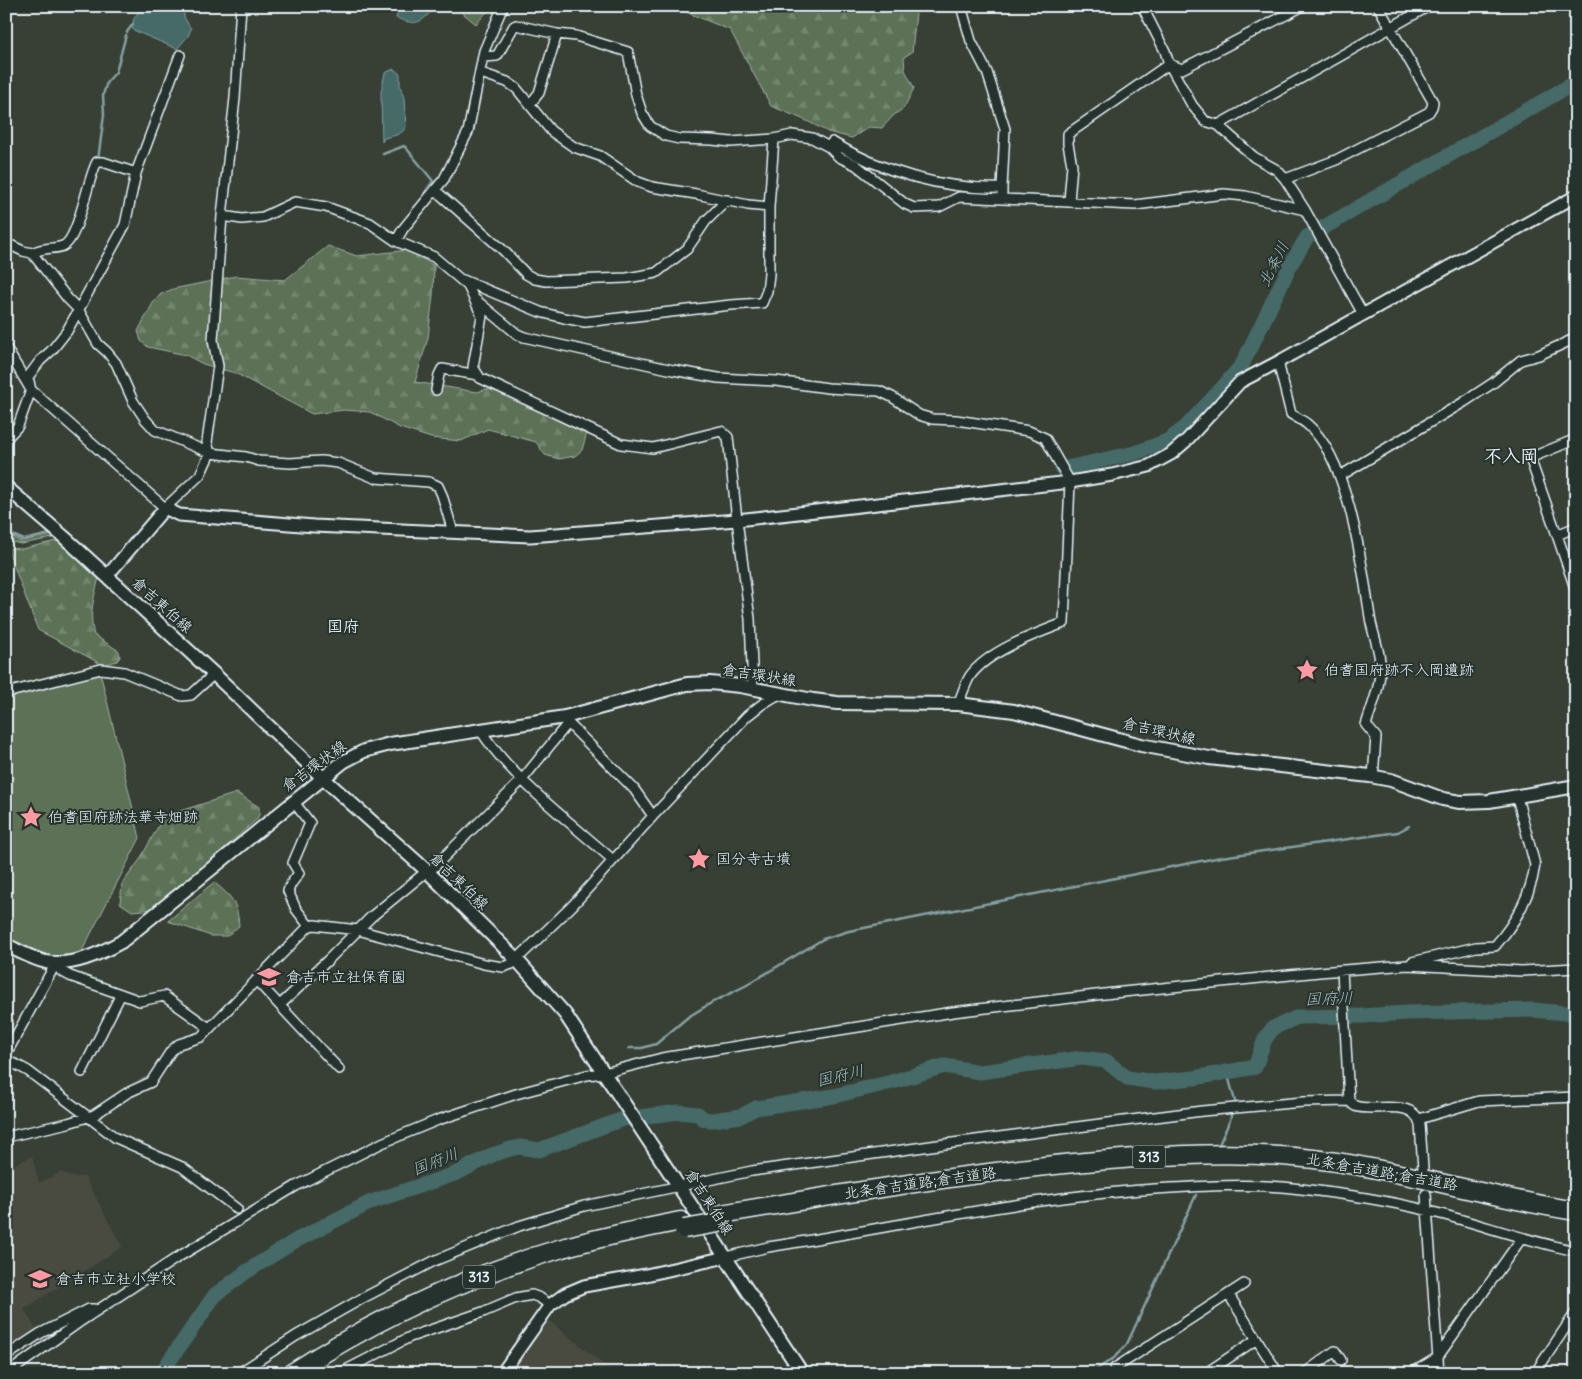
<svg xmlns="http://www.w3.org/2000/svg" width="1582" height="1379" viewBox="0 0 1582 1379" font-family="Delius,'Klee One',sans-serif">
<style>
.built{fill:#484c40}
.forest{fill:url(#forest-firs);stroke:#a2b1a6}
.park{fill:#5b7155;stroke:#a2b1a6}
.water{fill:#456a68;stroke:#86a0a2}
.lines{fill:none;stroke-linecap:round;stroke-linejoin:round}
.stream{stroke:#86a0a2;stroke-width:2.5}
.river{stroke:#456a68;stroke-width:15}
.minor-casing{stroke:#e8f1f8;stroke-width:12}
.tertiary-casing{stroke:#e8f1f8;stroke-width:15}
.secondary-casing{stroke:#e8f1f8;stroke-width:16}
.motorway-casing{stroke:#e8f1f8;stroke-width:21}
.minor{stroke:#26332d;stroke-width:9}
.tertiary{stroke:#26332d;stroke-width:11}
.secondary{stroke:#26332d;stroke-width:12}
.motorway{stroke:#26332d;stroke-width:18}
.motorway-bridge-casing{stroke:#e8f1f8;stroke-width:21;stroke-linecap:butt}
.motorway-bridge{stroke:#26332d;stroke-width:18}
.labels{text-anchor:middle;stroke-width:4;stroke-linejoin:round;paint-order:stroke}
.shield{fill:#26332d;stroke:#aeb8bb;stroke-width:1}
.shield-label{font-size:14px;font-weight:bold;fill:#e8f1f8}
.street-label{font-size:15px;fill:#e8f1f8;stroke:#26332d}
.poi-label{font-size:15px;fill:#e8f1f8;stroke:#26332d;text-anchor:start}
.water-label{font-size:16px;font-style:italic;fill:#a7bbbe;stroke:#26332d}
.neighbourhood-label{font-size:16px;font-weight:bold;fill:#e8f1f8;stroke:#26332d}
.quarter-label{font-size:18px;font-weight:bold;fill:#e8f1f8;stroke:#26332d}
</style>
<defs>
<pattern id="forest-firs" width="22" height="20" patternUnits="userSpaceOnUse" patternTransform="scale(1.25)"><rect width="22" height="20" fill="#5b7155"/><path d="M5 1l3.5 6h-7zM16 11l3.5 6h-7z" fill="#73866e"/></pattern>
</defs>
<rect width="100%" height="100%" fill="#384036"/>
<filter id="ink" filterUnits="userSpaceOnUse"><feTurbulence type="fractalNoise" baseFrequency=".02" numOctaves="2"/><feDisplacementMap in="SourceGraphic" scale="10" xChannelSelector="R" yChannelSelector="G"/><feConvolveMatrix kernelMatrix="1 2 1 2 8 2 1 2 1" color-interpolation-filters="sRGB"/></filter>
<g filter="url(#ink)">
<path class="built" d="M32,1156l7,27 22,-11 10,5h14l37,70 -98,62 13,22 -31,23v-185z
M547,1319l67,54h-106z"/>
<path class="forest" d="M454,6h38l-16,18z
M671,6h231l14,7 -4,39 -8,5 1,13 9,18 -10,20 -10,7 -12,13 -13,-1 -17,11 -24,-6 -23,-12 -34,-14 -41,-76z
M328,246l29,10 51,-6 26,16 -1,29 -5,43 -13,44 62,10 10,-3 47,13 54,27 -6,21 -7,6 -16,3 -14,-4 -9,-13 -48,-13 -27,12 -30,-3 -31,-10 -30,-16 -26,-2 -32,4 -77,-41 -32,-9 -17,-9 -38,-8 -7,-6 -3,-10 15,-28 8,-9 12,-5 63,-13 49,4z
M10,535l10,6 32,-6 1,3 -32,6 -15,-3v-5z
M56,541l11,2 33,30c-5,22 -12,40 -6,62l25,16 1,6 -3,4 -14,4 -65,-35 -31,-82 15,1z
M237,793l22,14v8l-3,5 -100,89 -24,2 -12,-8 2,-19 17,-23 25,-45z
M214,882c18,16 23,18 25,44l-12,10h-16l-43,-15z"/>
<path class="park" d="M98,675l3,1 39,162 -60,117 -19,3 -33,-8 -22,-9v-245z"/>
<path class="water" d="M146,6h38v11l7,12 -3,7 -11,13 -44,-19c-2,-12 4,-17 13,-24z
M400,6h32l1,4c-15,15 -17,15 -37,8z
M394,69l6,5v12l4,12 2,29c-4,8 -13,9 -22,11l-2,4 -1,-50 4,-19z"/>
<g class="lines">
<path class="stream" d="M127,32l6,-8
M383,154l21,-8 3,3 26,32 -9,13
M98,160l6,-45 -1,-20 4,-13 9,-10 10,-37
M6,535l4,-1 14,6 26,-6
M629,1048h13l14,-4 32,-27 23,-14 34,-17 78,-47 26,-8 372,-74 177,-25 11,-6
M1218,1147l12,-27 5,-19 -8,-29
M1091,1373l23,-15 13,-14 69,-149"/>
<path class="river" d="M1062,469l73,-16 32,-12 17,-12 40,-43 18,-21 49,-101 16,-27 269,-155
M161,1373l54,-78 31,-23 49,-31 76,-39 84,-28 37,-19 18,-6 10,-2 19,3 84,-31 57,-7 18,2 6,5 8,1 29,-4 15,-8 78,-12 58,-14 52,-16 36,6 102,-14 24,3 21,17 28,4 39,-4 61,-11 10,-28 8,-11 25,-11 64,-1 44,-3 127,-3 43,4"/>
<defs>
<path id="minor" d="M961,6l10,35 16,31 18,57 -3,59
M1142,6l23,45 4,13 23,41 13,16 13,4 36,32 23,13 8,9 20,31 58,104
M483,57l14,-1 17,-30 2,-1 41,9 19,2 52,16 8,43 6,18 8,13 16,10 13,3 33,1 19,2 43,-3 18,-4 20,3 17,9 10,10 17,8 49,39 9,4 25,-1 20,-10 176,8 89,-11 21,2 60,14
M1169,64l13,5 121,-63
M481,73l26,9 9,6 35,43 23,16 26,9 38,26 14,5 44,7 52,11 21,2
M530,104l9,-11 18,-59
M1218,125l211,-119
M832,142c50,30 112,48 170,46v5
M1285,179l51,-19 93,-48 3,-5 1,-5 -55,-96
M435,190l69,61 22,23 9,5 11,2 81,-3 29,-5 31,-24 19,-28 21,-21
M1069,201l3,-36 -4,-21v-10l101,-70
M222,216l20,3 21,-2 32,-15 31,5 44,16 26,18 38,16 34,29 14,30 -9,51 7,11 141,66 32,4 68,-17 7,6 9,83 13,99 3,70
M396,241l7,-12 41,-50 24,-47 16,-81 19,-45
M6,243l17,8 9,2 36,46 10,10 20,35 9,8 9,11 17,38 12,18 10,11 55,23 36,4 13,4 31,2 31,-2 17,2 37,15 54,4 9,4 4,9 11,37
M32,253c13,-7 20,-3 31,-7 16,-7 24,-67 34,-84h6l33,11
M463,280l77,32 24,6 21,4 146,-17 31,-2 5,-12 2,-17v-67l5,-68
M476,300l41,34 7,3 149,33 45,8 58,3 52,7 51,3 13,6 27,18 13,4 24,1 73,11 16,7 25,44 -6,141c-29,11 -76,28 -94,53 -5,8 -8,19 -12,28
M6,348l25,42 134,118 35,-33 10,-22 -3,-11 11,-76 -5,-26 9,-124 13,-118 6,-92
M1278,362l13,52c5,3 11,6 16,10 42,35 55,141 63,193 2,15 9,30 10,45 2,22 -8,43 -14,63l10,12 -3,40
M436,390l3,-15 3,-6 36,6
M6,439l12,-13 13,-36 -3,-13 12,-16 12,-11 15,-19 58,-106 11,-52 44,-118
M1340,476l124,-74 29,-19 28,-23 18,-5 37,-17
M1576,527l-19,8 19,56
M1557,535l-27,-77 46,-19
M6,693l95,-24 23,3 58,24 9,-1 23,-21
M566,718l2,5 66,66 19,27
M481,731c32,49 88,90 132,129
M293,801l17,22 -17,40 6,10 -8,11 -3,7 8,18 13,17
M1412,962l64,-15 19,-1c20,-23 36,-51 40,-81l-18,-68
M1342,970l7,131
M256,980l83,89
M280,1005l48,-45 43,-43 56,-46 6,-3 89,-88 46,-57
M6,1054l50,-91 5,8 9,5 70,25 24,-5 45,32
M6,1061l11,4 11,6 88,67 66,29 55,42
M82,1072l39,-78
M1419,1119l60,-18 97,-4
M6,1137l62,-14 26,-8 33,-22 24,-11 20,-31 8,-7 22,-7 108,-111 5,-1 44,5 126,34 19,3 9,-3 60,-58 81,-90 94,-100 14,-11 18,-11
M1426,1194l13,179
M726,1257l42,-10c134,-21 267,-52 403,-59 37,-2 75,-4 112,-1 48,5 99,12 146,24 49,12 97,30 147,40
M1229,1295l49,78
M6,1356l35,-23 48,-24h5
M8,1373l70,-50 97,-64 121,-73 86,-43 56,-23 78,-26 71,-19 17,-2 58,-15 291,-46 160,-19 206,-21 88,-7 115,6 54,-3
M239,1373l57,-37 67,-38 71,-37 85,-35 65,-20 168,-35 193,-27 257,-33 101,-9 46,-1c2,1 4,4 6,5 19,7 58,-9 65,18l3,45
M340,1373l70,-36 73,-25 33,-14 16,-3 8,3 10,7
M1118,1373l-3,-5 129,-84
M1206,1373l51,-34
M1305,1373l30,-22 6,9
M1412,1373l25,-15 84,-119
M1535,1373l41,-61"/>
<path id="tertiary" d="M107,576l58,-68 14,7 135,11 216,10 207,-16 333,-38 42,-7 37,-9 22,-12 15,-13 54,-59 38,-20 298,-166
M502,1373l48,-68 15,-11 19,-8 62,-11 80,-18"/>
<path id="secondary" d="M6,487l58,50 150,137 109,104 104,93 90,89 48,54 237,359
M6,945c13,6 27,14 40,17 26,5 53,-8 75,-20l222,-180 21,-11 26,-7 175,-27 122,-33 23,-1 30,3 73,14 24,3 121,1 56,7 127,34 68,13 161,18 21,4 52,19 17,3 29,-1 87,-15"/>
<path id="motorway" d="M721,1214c114,-19 228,-38 343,-50 77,-7 154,-14 230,-7 96,8 187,40 282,54
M292,1373c83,-54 173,-96 267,-124 40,-12 82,-20 122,-28"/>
</defs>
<use href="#minor" class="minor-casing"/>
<use href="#tertiary" class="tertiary-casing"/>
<use href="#secondary" class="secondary-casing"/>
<use href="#motorway" class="motorway-casing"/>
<use href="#minor" class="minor"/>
<use href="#tertiary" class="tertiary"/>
<use href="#secondary" class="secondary"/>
<use href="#motorway" class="motorway"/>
<defs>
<path id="motorway-bridge" d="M684,1229l41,-7"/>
</defs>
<use href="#motorway-bridge" class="motorway-bridge-casing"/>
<use href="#motorway-bridge" class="motorway-bridge"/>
</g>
</g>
<defs>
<symbol id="sight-bare" viewBox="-9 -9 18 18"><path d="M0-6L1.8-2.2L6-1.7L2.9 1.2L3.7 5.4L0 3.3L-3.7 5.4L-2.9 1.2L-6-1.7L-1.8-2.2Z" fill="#ff9aa2" stroke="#26332d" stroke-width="2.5" paint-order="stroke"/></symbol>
<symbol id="school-bare" viewBox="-9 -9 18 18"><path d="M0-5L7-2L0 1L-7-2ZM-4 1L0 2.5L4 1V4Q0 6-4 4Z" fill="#ff9aa2" stroke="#26332d" stroke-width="2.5" paint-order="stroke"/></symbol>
</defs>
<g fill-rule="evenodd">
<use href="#sight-bare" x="1291" y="654" width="32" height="32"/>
<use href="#sight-bare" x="15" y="801" width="32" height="32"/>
<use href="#sight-bare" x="683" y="843" width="32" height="32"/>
<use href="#school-bare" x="253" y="961" width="32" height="32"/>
<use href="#school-bare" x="24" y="1263" width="32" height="32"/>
</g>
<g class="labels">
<g class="shield">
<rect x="1133" y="1145.5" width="32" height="23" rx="4"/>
<rect x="463" y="1265.5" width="32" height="23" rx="4"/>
</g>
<g class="shield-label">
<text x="1149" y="1162">313</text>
<text x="479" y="1282">313</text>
</g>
<g class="street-label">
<text transform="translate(162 605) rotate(42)" y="5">倉吉東伯線</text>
<text transform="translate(759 675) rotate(9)" y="5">倉吉環状線</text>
<text transform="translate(1159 731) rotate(13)" y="5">倉吉環状線</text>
<text transform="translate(314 766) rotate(-36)" y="5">倉吉環状線</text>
<text transform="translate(459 881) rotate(44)" y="5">倉吉東伯線</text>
<text transform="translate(1382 1172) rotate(10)" y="5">北条倉吉道路;倉吉道路</text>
<text transform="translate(920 1183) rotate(-8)" y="5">北条倉吉道路;倉吉道路</text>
<text transform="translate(709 1202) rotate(57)" y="5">倉吉東伯線</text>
</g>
<g class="poi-label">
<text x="1324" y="675">伯耆国府跡不入岡遺跡</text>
<text x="48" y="822">伯耆国府跡法華寺畑跡</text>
<text x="716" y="864">国分寺古墳</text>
<text x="286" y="982">倉吉市立社保育園</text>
<text x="56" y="1284">倉吉市立社小学校</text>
</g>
<g class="water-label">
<text transform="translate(1273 264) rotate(-63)" y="6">北条川</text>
<text transform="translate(1329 998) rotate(-2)" y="6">国府川</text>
<text transform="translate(840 1075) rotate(-13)" y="6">国府川</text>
<text transform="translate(435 1161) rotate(-21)" y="6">国府川</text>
</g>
<g class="neighbourhood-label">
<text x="343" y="632">国府</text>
</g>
<g class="quarter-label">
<text x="1511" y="462">不入岡</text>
</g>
</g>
<rect width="1582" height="1379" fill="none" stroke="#26332d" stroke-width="25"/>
<rect x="12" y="12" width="1557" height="1354" fill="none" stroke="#e8f1f8" stroke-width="2" filter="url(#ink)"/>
</svg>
